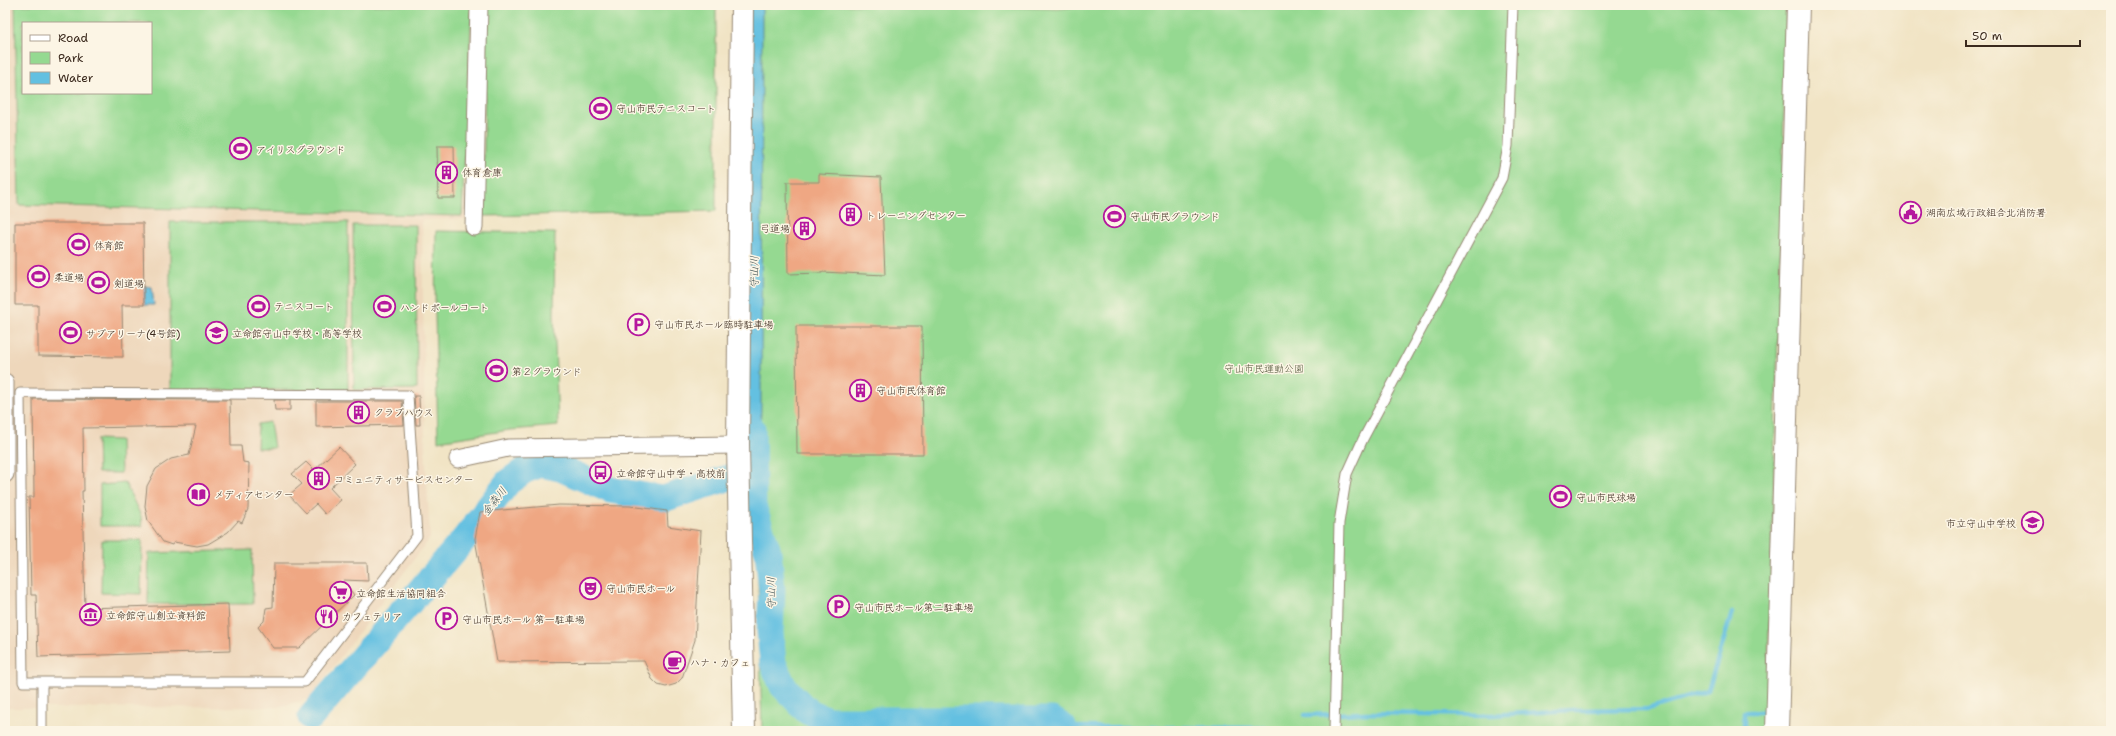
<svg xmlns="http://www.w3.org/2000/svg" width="2116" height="736" viewBox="0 0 2116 736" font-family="'Shantell Sans','Klee One',sans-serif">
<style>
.built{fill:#eed7bb;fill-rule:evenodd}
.green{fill:#95d991;stroke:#688258;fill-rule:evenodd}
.water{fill:#63c0e1;stroke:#4f7580}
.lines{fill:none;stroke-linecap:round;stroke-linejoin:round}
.stream{stroke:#63c0e1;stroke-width:4.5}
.river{stroke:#63c0e1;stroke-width:27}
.building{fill:#efa783}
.lane-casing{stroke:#968772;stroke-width:11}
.street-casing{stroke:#968772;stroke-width:19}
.secondary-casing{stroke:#968772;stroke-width:24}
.lane{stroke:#fff;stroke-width:9}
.street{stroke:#fff;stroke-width:17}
.secondary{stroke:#fff;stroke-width:22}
.labels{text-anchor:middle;stroke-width:3;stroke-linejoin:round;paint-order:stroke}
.poi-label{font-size:10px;fill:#3b2a1e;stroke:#fcf5e5;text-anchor:start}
.park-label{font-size:10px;fill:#52563b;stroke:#fcf5e5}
.water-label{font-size:11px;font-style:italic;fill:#475758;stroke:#fcf5e5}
</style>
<rect width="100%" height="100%" fill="#fcf5e5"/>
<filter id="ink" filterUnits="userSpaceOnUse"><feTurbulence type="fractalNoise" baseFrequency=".025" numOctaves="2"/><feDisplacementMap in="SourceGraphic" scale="8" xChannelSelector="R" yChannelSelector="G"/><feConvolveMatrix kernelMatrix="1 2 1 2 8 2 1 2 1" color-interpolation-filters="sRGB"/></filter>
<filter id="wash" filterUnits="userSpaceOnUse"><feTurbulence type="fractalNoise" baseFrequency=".012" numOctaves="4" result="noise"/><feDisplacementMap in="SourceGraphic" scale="16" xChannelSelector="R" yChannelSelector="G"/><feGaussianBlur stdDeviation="0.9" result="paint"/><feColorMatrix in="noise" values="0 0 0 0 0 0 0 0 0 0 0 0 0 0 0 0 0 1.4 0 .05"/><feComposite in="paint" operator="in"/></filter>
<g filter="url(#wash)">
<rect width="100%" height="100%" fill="#f1e4c5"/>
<path class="built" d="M6,5h467l-6,214 -45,1 3,226 5,92 -121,161 -31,8 -273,1v-232l5,-1zM23,23h128v70h-128z"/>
<path class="green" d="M15,5h457l-10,211 -443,-11zM23,23h128v70h-128z
M486,5h230v206l-233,5z
M743,5h220l95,4 30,-4h698l-4,198 -16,528h-1004z
M170,222h178v168h-178z
M353,225h63l1,164 -63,1z
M436,231l119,2 -1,83 4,110 -48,4 -72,11 -3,-128z
M270,422l4,26h-17l1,-24z
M97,439l23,1 1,33h-23z
M125,483l16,33 1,10h-42v-41z
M102,540h40l-1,54 -40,-1z
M252,550l1,54h-105l1,-51z"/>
<path class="water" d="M747,5h15l-1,397 -1,61 -14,4z
M144,286l8,1 2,18h-10z"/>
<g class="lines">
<path class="stream" d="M1305,715l61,-2 126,2 81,-5 75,-1 60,-18 24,-78
M1063,727l201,1
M1744,731v-19h29"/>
<path class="river" d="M752,429l1,77 15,46 4,38 -2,42 3,31 10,23 24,25 21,9h224l11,7 1,4
M311,717l155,-180 42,-55 17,-12 16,-6 19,4 50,22 53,9 89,-29"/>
</g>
<g id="blocks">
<path class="building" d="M437,146h17l1,52h-17z
M819,174l62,3 4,98 -63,-3v1l-34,1 -1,-92h32z
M15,223h128l1,82h-22l1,52 -85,-1v-51h-23z
M796,326h126l1,128h-126z
M414,396h5l1,29h-4z
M33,399l197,1 1,46h10l2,16 6,1 -1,46 -6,14 -4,-2 -10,11 -20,12 -11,2 -23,-4 -2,3 -9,-3 -15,-21 -3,-15 2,-20 9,-17 15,-10 18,-4 7,-29 -113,2 1,63h-2l3,117 143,-4 2,47 -192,6 -2,-62h-5l-2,-98h5z
M274,400h16v10h-15z
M316,401h86l2,24 -88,2z
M339,447l16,17 -25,24 11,12 -16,14 -9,-10 -10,9 -17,-18 13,-11 -10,-10 14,-12 8,8z
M559,505l71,1 37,5 1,15 33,5 -6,109 -13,38 -6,6 -10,3 -8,-2 -6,-6 -8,-18 -147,1 -22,-123 5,-27z
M274,563h93l1,18 -25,-1 11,15 -55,53h-26l-15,-21 6,-6 2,-13 7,-1z"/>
</g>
</g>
<g filter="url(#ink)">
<use href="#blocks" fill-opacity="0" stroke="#968772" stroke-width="1"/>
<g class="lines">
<defs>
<path id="lane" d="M20,393l388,2 9,141 -112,146h-282z
M42,682v49
M1334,731l5,-208 8,-49 16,-35 139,-261 6,-32 5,-141"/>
<path id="street" d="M474,227l5,-222
M5,382v92
M458,459l50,-11 230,-3"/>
<path id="secondary" d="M742,5l-4,440 6,286
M1777,731l21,-726"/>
</defs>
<use href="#lane" class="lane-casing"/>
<use href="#street" class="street-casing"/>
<use href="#secondary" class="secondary-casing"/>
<use href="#lane" class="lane"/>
<use href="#street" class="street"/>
<use href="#secondary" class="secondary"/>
</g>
</g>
<defs>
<symbol id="stadium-ring" viewBox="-11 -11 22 22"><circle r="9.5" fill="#fcf5e5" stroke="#b5179e" stroke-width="1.5"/><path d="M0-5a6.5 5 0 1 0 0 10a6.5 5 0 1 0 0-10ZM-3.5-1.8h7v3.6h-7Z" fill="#b5179e"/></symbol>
<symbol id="building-ring" viewBox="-11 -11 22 22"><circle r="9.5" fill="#fcf5e5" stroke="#b5179e" stroke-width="1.5"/><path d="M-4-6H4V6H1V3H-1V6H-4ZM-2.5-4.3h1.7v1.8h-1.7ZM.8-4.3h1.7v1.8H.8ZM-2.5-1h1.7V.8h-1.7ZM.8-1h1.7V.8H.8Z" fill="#b5179e"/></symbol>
<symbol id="civic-ring" viewBox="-11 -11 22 22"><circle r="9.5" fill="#fcf5e5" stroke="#b5179e" stroke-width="1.5"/><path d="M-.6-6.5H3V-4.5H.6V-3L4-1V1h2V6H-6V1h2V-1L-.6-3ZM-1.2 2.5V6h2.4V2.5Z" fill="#b5179e"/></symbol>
<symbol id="parking-ring" viewBox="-11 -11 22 22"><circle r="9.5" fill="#fcf5e5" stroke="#b5179e" stroke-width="1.5"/><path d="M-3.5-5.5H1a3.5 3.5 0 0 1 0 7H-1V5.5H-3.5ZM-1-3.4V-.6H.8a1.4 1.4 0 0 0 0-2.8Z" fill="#b5179e"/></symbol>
<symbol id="school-ring" viewBox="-11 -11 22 22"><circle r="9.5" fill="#fcf5e5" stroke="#b5179e" stroke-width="1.5"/><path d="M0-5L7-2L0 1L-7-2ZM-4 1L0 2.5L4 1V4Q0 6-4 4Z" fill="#b5179e"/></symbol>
<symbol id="bus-ring" viewBox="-11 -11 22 22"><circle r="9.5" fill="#fcf5e5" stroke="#b5179e" stroke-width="1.5"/><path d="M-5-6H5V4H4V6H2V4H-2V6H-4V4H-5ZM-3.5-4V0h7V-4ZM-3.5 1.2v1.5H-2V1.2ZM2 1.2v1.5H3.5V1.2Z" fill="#b5179e"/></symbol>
<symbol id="library-ring" viewBox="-11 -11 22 22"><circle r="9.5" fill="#fcf5e5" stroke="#b5179e" stroke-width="1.5"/><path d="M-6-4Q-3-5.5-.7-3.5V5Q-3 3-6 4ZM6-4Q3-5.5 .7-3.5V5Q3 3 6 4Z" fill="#b5179e"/></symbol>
<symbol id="theatre-ring" viewBox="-11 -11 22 22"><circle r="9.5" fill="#fcf5e5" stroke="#b5179e" stroke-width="1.5"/><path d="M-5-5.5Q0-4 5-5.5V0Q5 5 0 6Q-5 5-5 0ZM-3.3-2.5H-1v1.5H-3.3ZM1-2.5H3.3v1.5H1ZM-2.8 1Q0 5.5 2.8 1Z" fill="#b5179e"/></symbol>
<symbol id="supermarket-ring" viewBox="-11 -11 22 22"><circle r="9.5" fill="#fcf5e5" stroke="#b5179e" stroke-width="1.5"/><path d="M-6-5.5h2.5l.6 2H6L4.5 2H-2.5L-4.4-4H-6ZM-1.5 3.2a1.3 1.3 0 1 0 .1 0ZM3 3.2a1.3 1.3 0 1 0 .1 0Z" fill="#b5179e"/></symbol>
<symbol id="museum-ring" viewBox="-11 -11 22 22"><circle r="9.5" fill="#fcf5e5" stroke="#b5179e" stroke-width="1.5"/><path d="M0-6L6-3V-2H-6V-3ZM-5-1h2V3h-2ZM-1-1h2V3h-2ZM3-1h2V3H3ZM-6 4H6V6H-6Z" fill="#b5179e"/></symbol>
<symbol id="restaurant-ring" viewBox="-11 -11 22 22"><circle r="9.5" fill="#fcf5e5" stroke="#b5179e" stroke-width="1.5"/><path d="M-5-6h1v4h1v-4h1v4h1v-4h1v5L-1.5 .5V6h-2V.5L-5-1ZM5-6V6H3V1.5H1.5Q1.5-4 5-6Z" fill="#b5179e"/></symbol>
<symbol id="cafe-ring" viewBox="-11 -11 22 22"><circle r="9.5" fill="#fcf5e5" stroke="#b5179e" stroke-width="1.5"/><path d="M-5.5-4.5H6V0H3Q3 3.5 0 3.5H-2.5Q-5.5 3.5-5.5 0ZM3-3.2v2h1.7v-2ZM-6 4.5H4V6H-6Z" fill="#b5179e"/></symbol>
</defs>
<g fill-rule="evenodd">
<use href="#stadium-ring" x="588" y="96" width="25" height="25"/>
<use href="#stadium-ring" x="228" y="136" width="25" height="25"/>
<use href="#building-ring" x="434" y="160" width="25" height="25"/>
<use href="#civic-ring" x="1898" y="200" width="25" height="25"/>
<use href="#building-ring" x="838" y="202" width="25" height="25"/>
<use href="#stadium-ring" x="1102" y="204" width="25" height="25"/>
<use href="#building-ring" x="792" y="216" width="25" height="25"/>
<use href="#stadium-ring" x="66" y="232" width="25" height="25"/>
<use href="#stadium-ring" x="26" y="264" width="25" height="25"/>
<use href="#stadium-ring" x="86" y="270" width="25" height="25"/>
<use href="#stadium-ring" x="246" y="294" width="25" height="25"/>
<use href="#stadium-ring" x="372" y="294" width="25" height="25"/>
<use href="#parking-ring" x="626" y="312" width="25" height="25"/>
<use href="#stadium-ring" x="58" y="320" width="25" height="25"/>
<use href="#school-ring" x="204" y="320" width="25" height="25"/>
<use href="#stadium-ring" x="484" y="358" width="25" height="25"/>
<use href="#building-ring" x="848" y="378" width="25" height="25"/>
<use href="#building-ring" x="346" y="400" width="25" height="25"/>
<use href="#bus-ring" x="588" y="460" width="25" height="25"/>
<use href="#building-ring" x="306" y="466" width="25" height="25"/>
<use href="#library-ring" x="186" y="482" width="25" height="25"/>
<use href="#stadium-ring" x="1548" y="484" width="25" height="25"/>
<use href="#school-ring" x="2020" y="510" width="25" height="25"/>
<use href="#theatre-ring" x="578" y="576" width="25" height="25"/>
<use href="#supermarket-ring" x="328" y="580" width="25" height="25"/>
<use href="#parking-ring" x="826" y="594" width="25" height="25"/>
<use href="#museum-ring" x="78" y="602" width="25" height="25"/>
<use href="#restaurant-ring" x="314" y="604" width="25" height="25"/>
<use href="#parking-ring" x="434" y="606" width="25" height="25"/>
<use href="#cafe-ring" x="662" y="650" width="25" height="25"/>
</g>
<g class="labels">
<g class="poi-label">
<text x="616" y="112">守山市民テニスコート</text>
<text x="256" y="153">アイリスグラウンド</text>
<text x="462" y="176">体育倉庫</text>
<text x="1926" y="216">湖南広域行政組合北消防署</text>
<text x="866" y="219">トレーニングセンター</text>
<text x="1130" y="220">守山市民グラウンド</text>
<text x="790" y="232" text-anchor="end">弓道場</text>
<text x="94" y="249">体育館</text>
<text x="54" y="281">柔道場</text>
<text x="114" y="287">剣道場</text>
<text x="274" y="310">テニスコート</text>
<text x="400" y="311">ハンドボールコート</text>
<text x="654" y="328">守山市民ホール臨時駐車場</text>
<text x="86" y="337">サブアリーナ(4号館)</text>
<text x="232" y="337">立命館守山中学校・高等学校</text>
<text x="512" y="375">第２グラウンド</text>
<text x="876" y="394">守山市民体育館</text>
<text x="374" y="416">クラブハウス</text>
<text x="616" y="477">立命館守山中学・高校前</text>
<text x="334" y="483">コミュニティサービスセンター</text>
<text x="214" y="498">メディアセンター</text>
<text x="1576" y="501">守山市民球場</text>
<text x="2016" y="527" text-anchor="end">市立守山中学校</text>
<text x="606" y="592">守山市民ホール</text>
<text x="356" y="597">立命館生活協同組合</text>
<text x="854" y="611">守山市民ホール第二駐車場</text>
<text x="106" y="619">立命館守山創立資料館</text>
<text x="342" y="620">カフェテリア</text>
<text x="462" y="623">守山市民ホール 第一駐車場</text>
<text x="690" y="666">ハナ・カフェ</text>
</g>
<g class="park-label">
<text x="1264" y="372">守山市民運動公園</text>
</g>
<g class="water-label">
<text transform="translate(754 272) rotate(-90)" y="4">守山川</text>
<text transform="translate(494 501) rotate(-52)" y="4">金森川</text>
<text transform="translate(771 593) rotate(-91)" y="4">守山川</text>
</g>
</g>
<rect width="2116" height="736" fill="none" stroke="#fcf5e5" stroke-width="20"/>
<rect x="22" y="22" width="130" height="72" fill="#fcf5e5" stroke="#afa495"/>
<rect x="30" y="35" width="20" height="6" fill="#ffffff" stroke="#afa495"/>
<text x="58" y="42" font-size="12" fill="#3b2a1e">Road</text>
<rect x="30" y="52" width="20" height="12" fill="#95d991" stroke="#afa495"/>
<text x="58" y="62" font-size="12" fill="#3b2a1e">Park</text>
<rect x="30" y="72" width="20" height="12" fill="#63c0e1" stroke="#afa495"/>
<text x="58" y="82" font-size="12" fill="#3b2a1e">Water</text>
<path d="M1966 40v6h114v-6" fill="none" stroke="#3b2a1e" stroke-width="2"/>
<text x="1972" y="40" font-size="12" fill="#3b2a1e" stroke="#fcf5e5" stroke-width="3" paint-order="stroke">50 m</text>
</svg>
